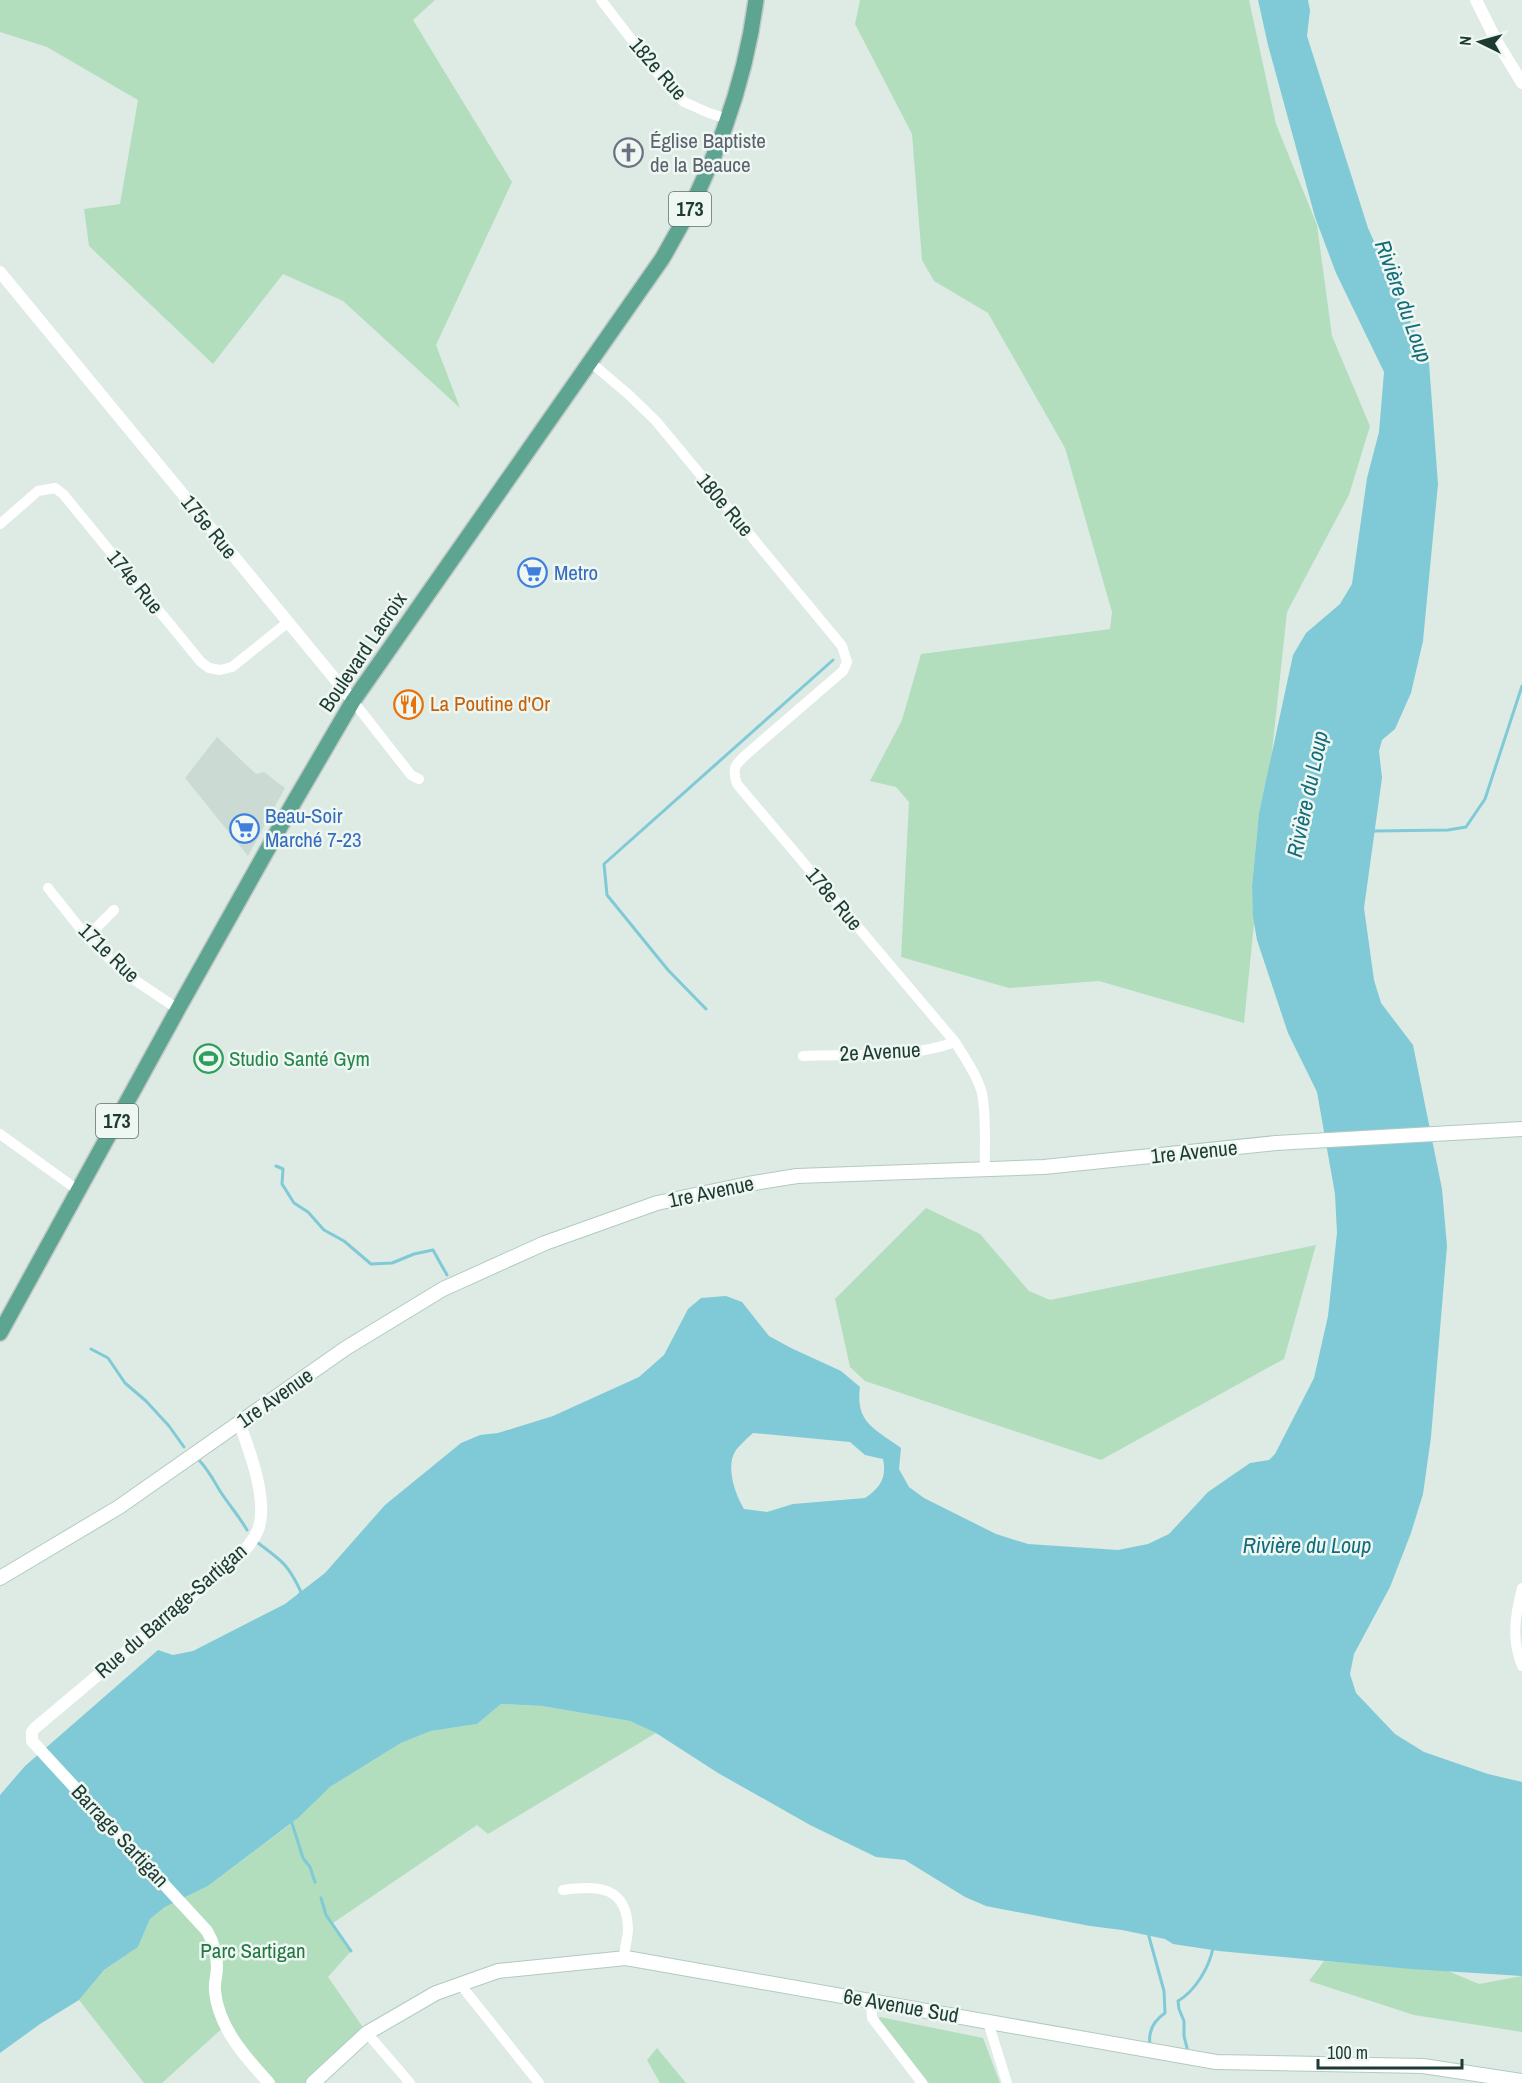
<svg xmlns="http://www.w3.org/2000/svg" width="1522" height="2083" viewBox="0 0 1522 2083" font-family="'Archivo Narrow',sans-serif">
<style>
.built{fill:#cbdbd3}
.green{fill:#b3debe}
.water{fill:#7fcad6;fill-rule:evenodd}
.lines{fill:none;stroke-linecap:round;stroke-linejoin:round}
.stream{stroke:#7fcad6;stroke-width:3}
.secondary-casing{stroke:#afcbc1;stroke-width:16}
.primary-casing{stroke:#c0c8c6;stroke-width:18}
.minor{stroke:#fff;stroke-width:10}
.tertiary{stroke:#fff;stroke-width:12}
.secondary{stroke:#fff;stroke-width:14}
.primary{stroke:#5da591;stroke-width:15}
.labels{text-anchor:middle;stroke-width:5;stroke-linejoin:round;paint-order:stroke}
.shield{fill:#eef7f2;stroke:#5c736c;stroke-width:1.5}
.shield-label{font-size:20px;font-weight:bold;fill:#1d3b33}
.street-label{font-size:21px;fill:#1d3b33;stroke:#eef7f2}
.worship-label{font-size:21px;fill:#5b616d;stroke:#eef7f2;text-anchor:start}
.shop-label{font-size:21px;fill:#366cbe;stroke:#eef7f2;text-anchor:start}
.food-label{font-size:21px;fill:#c56008;stroke:#eef7f2;text-anchor:start}
.leisure-label{font-size:21px;fill:#27864d;stroke:#eef7f2;text-anchor:start}
.park-label{font-size:21px;fill:#247643;stroke:#eef7f2}
.water-label{font-size:22px;font-style:italic;fill:#136c7c;stroke:#eef7f2}
</style>
<rect width="100%" height="100%" fill="#ddebe4"/>
<path class="built" d="M217,737l39,37 8,-2 21,16 -37,68 -63,-78z"/>
<path class="green" d="M0,0h435l-22,20 99,162 -76,163 24,63 -117,-107 -60,-27 -70,90 -124,-118 -5,-37 36,-5 18,-104 -91,-53 -47,-15z
M860,0h389l27,124 41,101 15,111 38,90 -21,69 -62,117 -16,149 -12,52 -7,73 2,38 -10,99 -145,-42 -90,7 -108,-31 8,-155 -13,-15 -26,-6 32,-61 19,-66 189,-25 2,-17 -47,-164 -77,-135 -54,-32 -12,-21 -10,-126 -57,-110z
M926,1208l54,26 49,57 21,9 266,-55 -32,114 -183,101 -236,-79 -15,-14 -15,-68z
M501,1704l41,2 88,15 26,12 -168,101 -11,-9 -144,98 18,28 -23,26 39,56 -54,50h-44l-43,-58 -64,58h-18l-65,-83 25,-30 34,-23 12,-28 15,-12 43,-21 84,-63 38,-36 71,-44 30,-12 46,-7z
M1324,1961l124,10 31,13 43,-8v56l-108,-17 -105,-34z
M880,2017l103,21 17,45h-71l-51,-64z
M657,2048l29,35h-26l-13,-23z"/>
<path class="water" d="M1258,0h50l2,10 -3,26 61,192 61,135 9,121 -15,157 -12,52 -16,36 -13,11 -3,11 3,27 -18,130 10,72 7,23 32,42 29,144 5,57 -16,191 -8,57 -12,39 -21,54 -36,67 -4,20 6,19 39,41 29,18 64,22 34,8v194l-111,-7 -192,-18 -46,-7 -8,-5 -43,-9 -32,-4 -104,-20 -21,-9 -60,-37 -29,-3 -66,-32 -92,-52 -62,-40 -26,-12 -88,-15 -41,-2 -24,20 -46,7 -30,12 -71,44 -32,31 -90,68 -43,21 -15,12 -12,28 -34,23 -25,30 -39,24 -40,29v-258l25,-29 133,-116 15,5 20,-4 92,-47 40,-31 60,-68 76,-62 19,-8 18,-2 55,-17 86,-39 25,-22 24,-46 13,-11 25,-2 16,6 27,34 22,12 50,23 19,16c-5,36 15,42 41,61l-2,21 10,18 15,11 72,36 32,10 90,6 30,-6 21,-10 39,-42 42,-29 19,-3 6,-6 39,-76 14,-62 9,-83 -2,-39 -18,-102 -29,-59 -31,-93 -4,-23 -1,-31 7,-73 34,-158 13,-22 34,-29 12,-20 15,-106 12,-46 5,-60 -48,-99 -21,-56 -47,-172zM753,1433l97,9 15,13 18,4c4,19 -3,29 -18,39l-72,6 -26,8 -23,-3c-9,-15 -19,-43 -8,-59 5,-6 11,-12 17,-17z"/>
<g class="lines">
<path class="stream" d="M1371,832l4,-1 73,-1 18,-3 19,-28 37,-113
M706,1009l-38,-39 -61,-75 -3,-31 229,-204
M276,1166l7,3 -1,15 12,19 14,9 16,18 20,11 27,23 21,-1 22,-9 19,-4 14,25
M91,1349l17,9 17,25 21,18 23,25 15,21
M199,1460c10,11 14,19 21,31 9,14 19,25 27,39
M258,1543c24,18 30,21 43,49l-2,4
M291,1820l12,38 7,9 5,15
M321,1898l5,17 25,36
M1148,1933l16,58 1,22c-12,8 -17,18 -15,32
M1188,2052l-4,-16v-15l-5,-12 -1,-8c17,-10 31,-33 35,-53"/>
<defs>
<path id="secondary" d="M0,1578l119,-71 227,-159 97,-59 102,-46 112,-40 91,-19 49,-8 247,-9 232,-24 246,-14
M313,2083l54,-50 69,-40 62,-22 128,-13 590,104 207,4 99,15"/>
<path id="primary" d="M0,1333l178,-324 116,-207 59,-101 309,-442c47,-79 82,-167 94,-259"/>
</defs>
<use href="#secondary" class="secondary-casing"/>
<use href="#primary" class="primary-casing"/>
<path class="minor" d="M601,0l61,79 22,23 25,11 19,6
M589,361l39,33 28,27 186,225 5,16 -4,9 -95,82c-12,11 -17,14 -11,31l218,258c10,16 22,33 27,51 5,25 2,52 3,77
M0,524l38,-33 17,-3 8,6 138,168 8,6 11,2 12,-3 55,-44
M353,701l58,74 8,4
M48,888l39,49 40,38 51,34
M87,937l27,-27
M803,1056c49,-2 106,3 152,-14
M0,1134l79,57
M1522,1588c-7,27 -11,52 0,78
M563,1890c35,-5 64,-4 65,39 0,9 -4,20 -4,29
M460,1984l79,99
M871,2001l1,17 50,65
M988,2022l19,61
M367,2033l43,50"/>
<path class="tertiary" d="M1476,0l21,42 25,41
M0,272l353,429
M239,1422c10,27 30,79 19,108 -5,12 -14,21 -23,30l-200,168 -3,4v9l175,190c7,12 10,23 10,36 0,8 -3,16 -2,24 3,36 31,67 54,92"/>
<use href="#secondary" class="secondary"/>
<use href="#primary" class="primary"/>
</g>
<defs>
<symbol id="church-ring" viewBox="-11 -11 22 22"><circle r="9.5" fill="#eef7f2" stroke="#6b7280" stroke-width="1.5"/><path d="M-1.2-6h2.4v3.5h3.3v2.4h-3.3V6h-2.4V-.1h-3.3v-2.4h3.3Z" fill="#6b7280"/></symbol>
<symbol id="supermarket-ring" viewBox="-11 -11 22 22"><circle r="9.5" fill="#eef7f2" stroke="#3f7fe0" stroke-width="1.5"/><path d="M-6-5.5h2.5l.6 2H6L4.5 2H-2.5L-4.4-4H-6ZM-1.5 3.2a1.3 1.3 0 1 0 .1 0ZM3 3.2a1.3 1.3 0 1 0 .1 0Z" fill="#3f7fe0"/></symbol>
<symbol id="restaurant-ring" viewBox="-11 -11 22 22"><circle r="9.5" fill="#eef7f2" stroke="#e8710a" stroke-width="1.5"/><path d="M-5-6h1v4h1v-4h1v4h1v-4h1v5L-1.5 .5V6h-2V.5L-5-1ZM5-6V6H3V1.5H1.5Q1.5-4 5-6Z" fill="#e8710a"/></symbol>
<symbol id="stadium-ring" viewBox="-11 -11 22 22"><circle r="9.5" fill="#eef7f2" stroke="#2e9e5b" stroke-width="1.5"/><path d="M0-5a6.5 5 0 1 0 0 10a6.5 5 0 1 0 0-10ZM-3.5-1.8h7v3.6h-7Z" fill="#2e9e5b"/></symbol>
</defs>
<g fill-rule="evenodd">
<use href="#church-ring" x="612" y="136" width="33" height="33"/>
<use href="#supermarket-ring" x="516" y="556" width="33" height="33"/>
<use href="#restaurant-ring" x="392" y="688" width="33" height="33"/>
<use href="#supermarket-ring" x="228" y="812" width="33" height="33"/>
<use href="#stadium-ring" x="192" y="1042" width="33" height="33"/>
</g>
<g class="labels">
<g class="shield">
<rect x="669" y="192" width="42" height="34" rx="4.5"/>
<rect x="96" y="1104" width="42" height="34" rx="4.5"/>
</g>
<g class="shield-label">
<text x="690" y="216">173</text>
<text x="117" y="1128">173</text>
</g>
<g class="street-label">
<text transform="translate(658 69) rotate(49)" y="7">182e Rue</text>
<text transform="translate(725 505) rotate(50)" y="7">180e Rue</text>
<text transform="translate(209 527) rotate(51)" y="7">175e Rue</text>
<text transform="translate(135 582) rotate(51)" y="7">174e Rue</text>
<text transform="translate(363 652) rotate(-56)" y="7">Boulevard Lacroix</text>
<text transform="translate(834 899) rotate(50)" y="7">178e Rue</text>
<text transform="translate(109 953) rotate(44)" y="7">171e Rue</text>
<text transform="translate(880 1052) rotate(-3)" y="7">2e Avenue</text>
<text transform="translate(1194 1152) rotate(-6)" y="7">1re Avenue</text>
<text transform="translate(711 1192) rotate(-12)" y="7">1re Avenue</text>
<text transform="translate(275 1398) rotate(-35)" y="7">1re Avenue</text>
<text transform="translate(171 1611) rotate(-41)" y="7">Rue du Barrage-Sartigan</text>
<text transform="translate(120 1836) rotate(47)" y="7">Barrage Sartigan</text>
<text transform="translate(901 2006) rotate(10)" y="7">6e Avenue Sud</text>
</g>
<g class="worship-label">
<text x="650" y="148">Église Baptiste<tspan x="650" dy="24">de la Beauce</tspan></text>
</g>
<g class="shop-label">
<text x="554" y="580">Metro</text>
<text x="265" y="823">Beau-Soir<tspan x="265" dy="24">Marché 7-23</tspan></text>
</g>
<g class="food-label">
<text x="430" y="711">La Poutine d'Or</text>
</g>
<g class="leisure-label">
<text x="229" y="1066">Studio Santé Gym</text>
</g>
<g class="park-label">
<text x="253" y="1958">Parc Sartigan</text>
</g>
<g class="water-label">
<text transform="translate(1404 301) rotate(70)" y="8">Rivière du Loup</text>
<text transform="translate(1307 794) rotate(-78)" y="8">Rivière du Loup</text>
<text x="1307" y="1553">Rivière du Loup</text>
</g>
</g>
<g transform="translate(1480 42) rotate(275)" stroke="#eef7f2" stroke-width="4.5" paint-order="stroke">
<path d="M0-4.5L10 22L0 15L-10 22Z" fill="#1d3b33"/>
<text y="-9" font-size="16" font-weight="bold" text-anchor="middle" fill="#1d3b33">N</text>
</g>
<path d="M1318 2059v9h144v-9" fill="none" stroke="#1d3b33" stroke-width="3"/>
<text x="1327" y="2059" font-size="18" fill="#1d3b33" stroke="#eef7f2" stroke-width="4.5" paint-order="stroke">100 m</text>
</svg>
